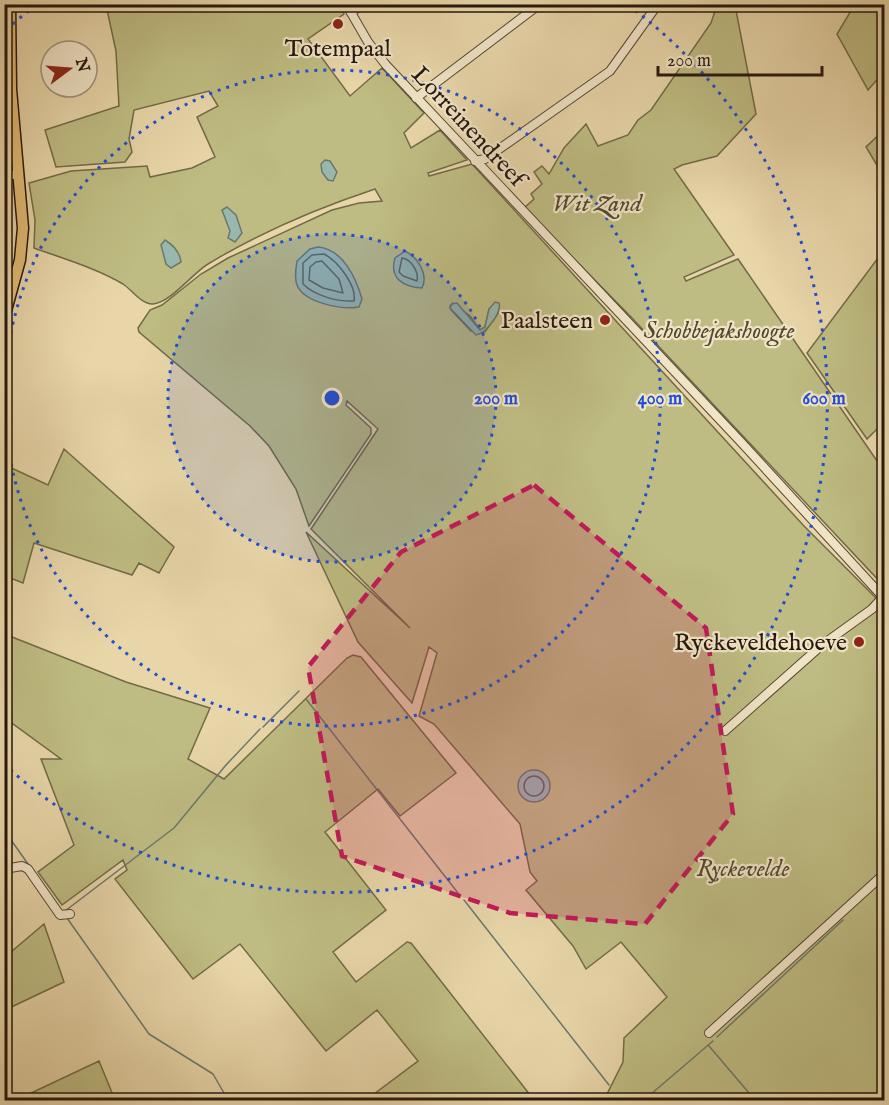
<svg xmlns="http://www.w3.org/2000/svg" width="889" height="1105" viewBox="0 0 889 1105" font-family="'IM FELL English',serif">
<style>
.green{fill:#bebc82;stroke:#726a48;stroke-width:1.5;fill-rule:evenodd}
.water{fill:#98b8ae;stroke:#6a786e;stroke-width:1.5}
.lines{fill:none;stroke-linecap:round;stroke-linejoin:round}
.shore{stroke:#5e685e;stroke-width:1.5}
.stream{stroke:#6a786e;stroke-width:1.5}
.minor-casing{stroke:#564734;stroke-width:10}
.major-casing{stroke:#25170d;stroke-width:13}
.minor{stroke:#f0e4c7;stroke-width:8}
.major{stroke:#e4bb74;stroke-width:10}
.marked{fill:#c2185b;fill-opacity:0.2;stroke:#c2185b;stroke-width:4.5;stroke-dasharray:12 8;stroke-linejoin:round}
.ring{fill:none;stroke:#1d4ed8;stroke-width:3;stroke-dasharray:3 6}
.poi-dot{fill:#8f2418;stroke:#f0e4c7;stroke-width:2}
.labels{text-anchor:middle;stroke-width:4.5;stroke-linejoin:round;paint-order:stroke}
.poi-label{font-size:24px;fill:#25170d;stroke:#f0e4c7;text-anchor:end}
.street-label{font-size:24px;fill:#25170d;stroke:#f0e4c7}
.park-label{font-size:24px;font-style:italic;fill:#534930;stroke:#f0e4c7}
.centre{fill:#1d4ed8;stroke:#f0e4c7;stroke-width:3}
.ring-label{font-size:18px;text-anchor:middle;font-weight:bold;fill:#1d4ed8;stroke:#f0e4c7;stroke-width:4.5;stroke-linejoin:round;paint-order:stroke}
</style>
<rect width="100%" height="100%" fill="#e8d6a9"/>
<filter id="stains"><feTurbulence type="fractalNoise" baseFrequency=".00333" numOctaves="4"/><feColorMatrix values="0 0 0 0 .2 0 0 0 0 .09 0 0 0 0 .02 0 0 0 .5 -.17"/></filter>
<radialGradient id="worn" r=".72"><stop offset=".6" stop-color="#630" stop-opacity="0"/><stop offset="1" stop-color="#630" stop-opacity=".3"/></radialGradient>
<path class="green" d="M855,4l29,1v67l-16,18 -31,-56z
M106,5h233l5,9 -36,25 42,57 32,-28 42,45 -20,20 7,15 29,-18 27,30 -39,13 1,3 43,-12 332,362 80,80v494h-280l19,-38 1,-24 43,-41 -46,-55 -35,27 -13,-23 -47,-56 11,-9 -7,-9 -10,-48 -86,-100 -15,-8 18,-63 -8,-6 -17,56 -54,-61 -52,-110 104,96 -99,-99 67,-100 -31,-28 -1,4 25,23v6l-62,92 -13,-37 -27,-43 -19,-20 -111,-94 -1,-4 12,-18 12,-5 39,-31 27,-16 104,-48 27,-7 23,-2 -7,-12c-57,19 -116,44 -167,75 -15,9 -38,39 -55,40 -11,1 -21,-14 -30,-20 -27,-16 -59,-25 -89,-36l1,-28 -6,-37 42,-12 76,-5 3,11 42,-9 23,-11 -18,-40 21,-11 -9,-15 -75,19 -5,29 3,13 -7,10 -69,5 -11,-37 74,-24 -3,-55zM453,303l17,13 10,14 5,-3 4,-18 10,3 -14,20 -14,-1 -20,-21 -1,-4z
M717,5h18l21,109 -39,42 -35,9 -8,4 60,86 -50,22 2,4 52,-22 146,212v115l-252,-268 -108,-110 10,-9 -3,-5 11,-10 -8,-12 8,-6 7,8 15,-26 22,-24 12,22 30,-11 10,-15 13,-10 60,-87z
M884,130v47l-18,-30z
M884,250v172l-17,17 -60,-86z
M64,449l110,98 -15,26 -20,-10 -7,12 -98,-32 -11,40 -18,-7v-111l43,20z
M12,637l114,45 84,26 -22,51 36,20 123,-121 6,-3 8,2 95,116 -56,43 -22,-27 -53,43 61,78 -53,42 23,30 51,-40 4,1 123,157h-168l52,-39 -41,-51 -51,41 -86,-107 -47,35 -78,-100 12,-9 -4,-10 -61,45 -24,-33 36,-27 -33,-86h20l-56,-41v-73z
M44,924l20,58 -59,28v-53z
M99,1061l16,39h-110v-3l22,-2z"/>
<path class="water" d="M325,160l5,1 7,11 -4,9 -5,-1 -6,-8 -1,-8z
M227,207l9,8 6,18 -7,9 -7,-4 2,-7 -8,-21z
M165,240c8,5 15,13 16,22l-10,6 -5,-4 -5,-19z
M318,247c25,2 38,31 44,52l-3,8c-16,3 -55,-4 -62,-22 -3,-7 -1,-17 0,-24l13,-12z
M405,251c12,6 24,23 17,37 -19,-1 -33,-10 -27,-30z
M495,302l4,1c3,10 -13,30 -23,32l-26,-27 2,-4 5,-1 23,27 5,-3 4,-18z
M518 786a16 16 0 1 1 32 0a16 16 0 1 1-32 0Z"/>
<g class="lines">
<path class="shore" d="M324,254c14,7 33,32 30,47 -16,1 -39,-5 -51,-17v-21l9,-8z
M402,258c9,1 17,14 15,23l-14,-5 -4,-4z
M322,261l17,18 4,14 -20,-5 -14,-8 1,-13 6,-5z
M524 786a10 10 0 1 1 20 0a10 10 0 1 1-20 0Z"/>
<path class="stream" d="M306,699l152,194
M263,727l36,-36
M4,830l24,34
M47,890l11,16
M464,900l145,185
M65,911l109,-83 52,-63 34,-36
M67,918l82,116 64,40 15,26
M717,1037l126,-117
M709,1046l40,47
M644,1100l69,-59"/>
<defs>
<path id="minor" d="M346,4l22,38 18,23 354,376 143,156 -11,12 -50,36 -97,86
M351,13l11,-9
M416,98l124,-94
M475,161l10,-2 125,-88 48,-67
M4,176l15,-2
M4,869l18,-3 6,3 32,46 10,-1
M709,1033l175,-159"/>
<path id="major" d="M4,318l16,-58 3,-32 -12,-139 -1,-85"/>
</defs>
<use href="#minor" class="minor-casing"/>
<use href="#major" class="major-casing"/>
<use href="#minor" class="minor"/>
<use href="#major" class="major"/>
</g>
<path class="marked" d="M534,485l172,143 27,186 -88,110 -135,-11 -168,-57 -34,-189 93,-115z"/>
<circle cx="332" cy="398" r="164" fill="#1d4ed8" fill-opacity=".12"/>
<g class="ring">
<circle cx="332" cy="398" r="164"/>
<path d="M5 378A328 328 0 1 1 5 418"/>
<path d="M6 30A492 492 0 0 1 36 5M628 5A492 492 0 1 1 6 766"/>
</g>
<g class="poi-dot">
<circle cx="338" cy="24" r="6"/>
<circle cx="605" cy="320" r="6"/>
<circle cx="859" cy="642" r="6"/>
</g>
<g class="labels">
<g class="poi-label">
<text x="338" y="56" text-anchor="middle">Totempaal</text>
<text x="593" y="328">Paalsteen</text>
<text x="847" y="650">Ryckeveldehoeve</text>
</g>
<g class="street-label">
<text transform="translate(469 126) rotate(47)" y="8">Lorreinendreef</text>
</g>
<g class="park-label">
<text x="597" y="211">Wit Zand</text>
<text x="719" y="338">Schobbejakshoogte</text>
<text x="743" y="876">Ryckevelde</text>
</g>
</g>
<circle cx="332" cy="398" r="9" class="centre"/>
<g class="ring-label">
<text x="496" y="404">200 m</text>
<text x="660" y="404">400 m</text>
<text x="824" y="404">600 m</text>
</g>
<rect width="889" height="1105" fill="none" stroke="#e8d6a9" stroke-width="24"/>
<rect x="6" y="6" width="877" height="1093" fill="none" stroke="#25170d" stroke-width="3"/>
<rect x="12" y="12" width="865" height="1081" fill="none" stroke="#25170d" stroke-width="1.5"/>
<g transform="translate(69 69) rotate(74)"><circle r="28" fill="#f0e4c7" stroke="#9f927d" stroke-width="1.5"/>
<path d="M0-4.5L10 22L0 15L-10 22Z" fill="#8f2418"/>
<text y="-9" font-size="16" font-weight="bold" text-anchor="middle" fill="#25170d">N</text>
</g>
<path d="M658 66v9h164v-9" fill="none" stroke="#25170d" stroke-width="3"/>
<text x="667" y="66" font-size="18" fill="#25170d" stroke="#f0e4c7" stroke-width="4.5" paint-order="stroke">200 m</text>
<rect width="100%" height="100%" filter="url(#stains)"/>
<rect width="100%" height="100%" fill="url(#worn)"/>
</svg>
